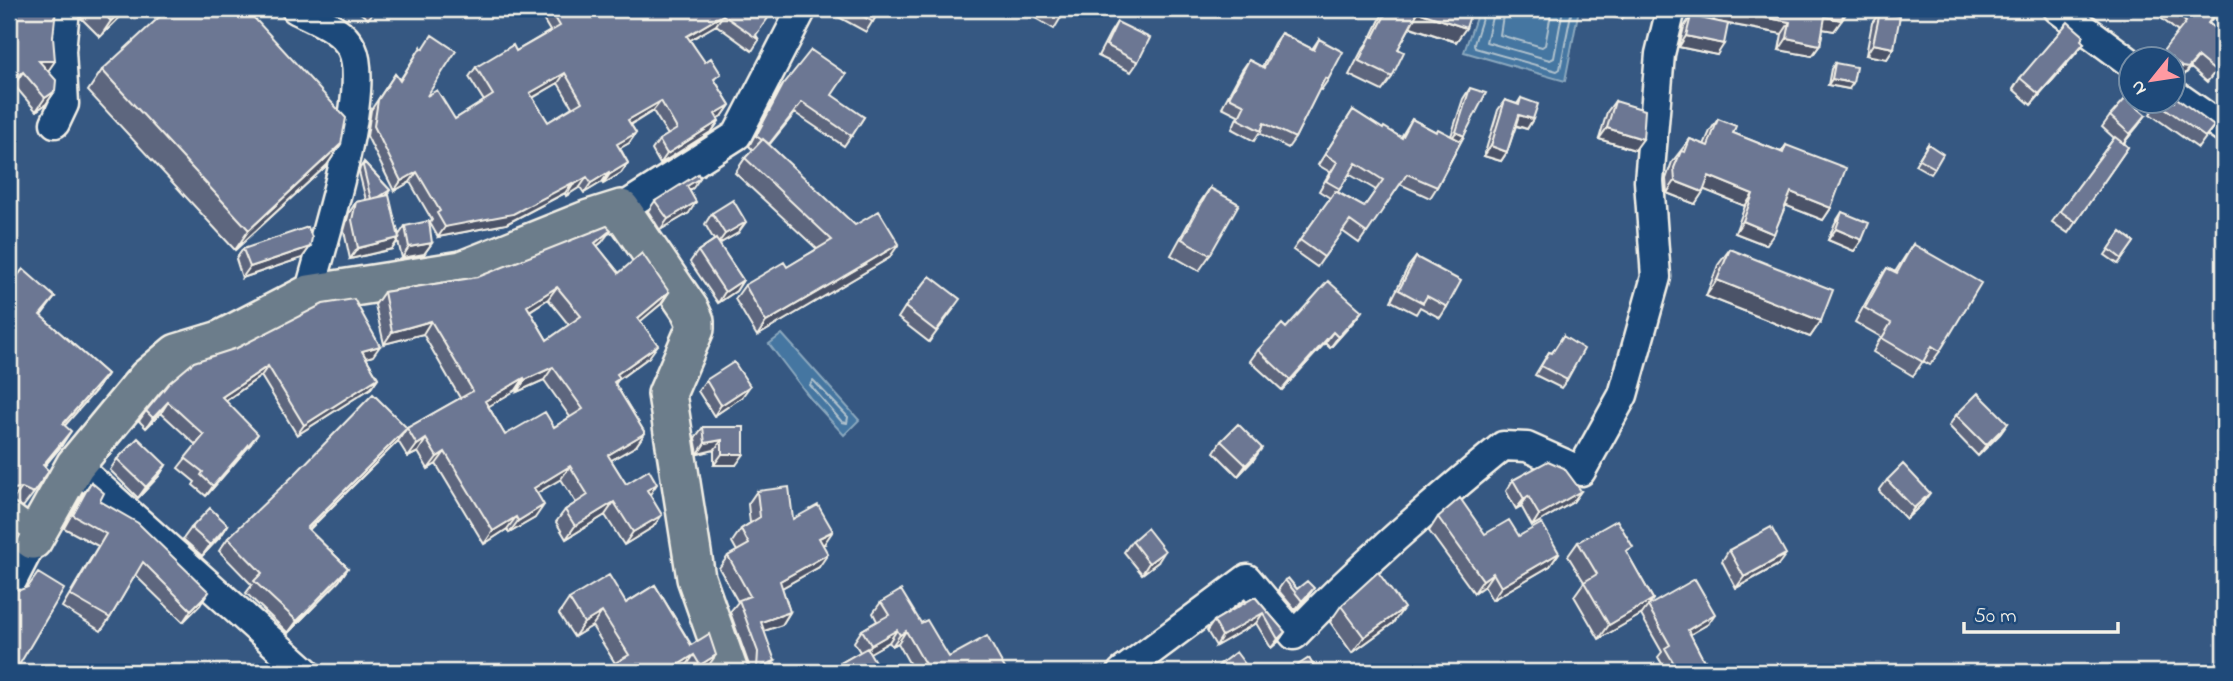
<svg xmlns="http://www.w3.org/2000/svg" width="2233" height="681" viewBox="0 0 2233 681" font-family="'Indie Flower',sans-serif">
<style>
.built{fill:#496489}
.water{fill:#4476a1;stroke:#8aa7bd;stroke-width:2}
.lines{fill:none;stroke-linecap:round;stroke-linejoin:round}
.shore{stroke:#aec0cc;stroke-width:2}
.minor-casing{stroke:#f4f1e8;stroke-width:33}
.major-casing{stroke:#f4f1e8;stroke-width:42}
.minor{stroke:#1f4a7a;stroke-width:28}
.major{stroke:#6c7d8b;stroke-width:37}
.wall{fill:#5d667e;stroke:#f4f1e8;stroke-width:2;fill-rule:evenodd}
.shaded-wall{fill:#4c5367;stroke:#f4f1e8;stroke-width:2}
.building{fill:#6c7793;stroke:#f4f1e8;stroke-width:2;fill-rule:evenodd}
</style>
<rect width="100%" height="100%" fill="#365882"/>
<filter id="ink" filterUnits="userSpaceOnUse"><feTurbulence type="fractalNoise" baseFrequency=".0143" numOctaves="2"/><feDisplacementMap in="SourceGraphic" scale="14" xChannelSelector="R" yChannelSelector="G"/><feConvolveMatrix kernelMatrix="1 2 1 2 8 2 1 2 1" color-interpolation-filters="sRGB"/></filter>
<g filter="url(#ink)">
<path class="built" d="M2224,651v21h-20z"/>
<path class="water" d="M1479,9h100l-14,72 -101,-29z
M782,334l77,86 -15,15 -33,-36 -42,-55z"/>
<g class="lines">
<path class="shore" d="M1485,9l-11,35 1,4 82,23 3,-2 12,-60
M1494,9l-8,33 64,18 4,-2 9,-49
M1504,9l-4,26 42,12 3,-2 7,-36
M813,380l35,37 -1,6 -5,-1 -32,-37z"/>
<defs>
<path id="minor" d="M296,9c19,10 46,19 56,40 20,41 -30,196 -43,245
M2058,9l74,55
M2174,94l50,35
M55,123l9,-19 -3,-53 4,-42
M621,209l116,-74 65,-126
M75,465l231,207
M9,587l24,-47
M1122,672l125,-93 47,56c65,-68 136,-129 209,-189l24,1 54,24 42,-76 33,-118 -7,-96 11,-127 11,-45"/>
<path id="major" d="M9,522l24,18 42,-75 72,-87 30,-25 43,-13 89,-46 153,-24 127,-51 32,-10 69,101 5,11v8l-28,65 29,184 33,94"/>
</defs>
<use href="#minor" class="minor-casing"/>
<use href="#major" class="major-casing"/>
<use href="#minor" class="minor"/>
<use href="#major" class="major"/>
</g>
<path class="wall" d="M9,9l39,62 7,20 -9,13 -10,7 -22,-26z
M81,9h47l-28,28 -19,-19z
M355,9h22l-9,10z
M537,9h203l19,31 -7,11 -36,-26 -26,15 40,65 -7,10 -6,3 2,3 -7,10 -52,33 -8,-14 7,-10 9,-5 -15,-24 -22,14 5,8 -7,10 -9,5 8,15 -7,10 -18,11 -1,-2 -18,11 -4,-6 -14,9 -1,-3 -59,31 -68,13 -8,-14 2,-3 -22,-38 -16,9 -27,-55 4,-26 24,-36 5,6 21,-33 6,49 28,23 29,-18 -15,-24 7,-10 40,-16 34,-20zM558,83l14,24 -24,15 -15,-24z
M824,9h56l-14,23z
M1040,9h26l-12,20 -19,-11z
M1385,9h87l-16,33 -46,-15 -12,22 -6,28 -10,14 -33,-16 13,-25 10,-14z
M1715,9h134l-15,22 -11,-2 -3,16 -8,11 -33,-6 3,-16 -54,-10 -11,31 -38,-8 5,-20 7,-11 22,5z
M2167,9h53l-11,14 15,13v25l-17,21 -16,-14 -10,11 -7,-1v-18h-17l21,-28 -17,-14z
M1880,12l14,36 -7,11 -21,-4 6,-32z
M1117,22l21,40 -7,10 -33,-16 12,-23z
M1281,33l31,16 7,-10 9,41 -7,10 -2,-1 -24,49 -7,10 -29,-15 -5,8 -22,-12 6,-14 -16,-8 20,-37 7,-10 13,7 12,-24z
M2081,41l3,2 -8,10 -45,52 -18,-16 7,-11z
M1835,63l14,26 -21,-4 3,-16z
M102,70l239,74 -14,21 -92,85 -147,-159z
M783,85l81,32 -20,29 -49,-33 -26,32 120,113 -132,78 -22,-37 10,-14 42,-18 30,-18 -82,-76 10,-15 8,-8 -4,-4 27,-51z
M1470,88l-6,48 -27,51 -7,11 -30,-14 -41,59 -17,-12 -25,36 -24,-17 37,-52 -11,-7 11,-19 -12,-7 35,-55 30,19 18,8 11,-18 24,13 15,4 12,-37zM1349,174l27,16 -12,17 -26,-15z
M1521,98l12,21 -6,10 -11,-3 -9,26 -6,9 -17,-5 14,-46 7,-10 12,4z
M1615,101l20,49 -36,-11 8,-27z
M2159,102l55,24 -16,22 -48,-34z
M2146,115l-22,28 4,4 -60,86 -16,-11 62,-84 -12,-11 8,-11z
M1718,119l15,14 48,19 5,-7 45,63 -8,12 -37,-15 -20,40 -31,-12 10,-27 -41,-17 -9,15 -28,-11 -1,-14 6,-17 18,-23 14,6 6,-14z
M1928,144l7,24 -4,6 -16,-9z
M364,162l26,28 -3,5 12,40 6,-9 27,17 -8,11 -22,4 -4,-17 -6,8 -42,10 -6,-28 5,-18 7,-11 10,-2 -7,-28 1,-4z
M693,188l-3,2 -1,23 -29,17 -12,-19 7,-10z
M1210,188v67l-11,16 -28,-16 28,-51z
M1842,212l20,28 -8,11 -26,-11 7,-17z
M712,213l26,20 -19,11 24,36 -7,11 -18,12 -28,-41 8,-11 16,-11 -9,-16z
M2121,232l13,10 -16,22 -13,-9z
M602,242l-5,4 22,27 50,19 -8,12 -21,17 9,36 -31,23 -3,4 30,49 -9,13 -25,14 15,24 24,10 3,33 -29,18 -19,-30 -39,24 -10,-17 9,-12 11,-7 -15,-24 -24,14 -2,25 -26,15 -2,-4 -23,15 -48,-80 -8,5 -10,-17 -10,5 -10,-16 -89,89 39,38 -9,13 -51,52 -42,-40 6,-8 -33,-34 9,-13 179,-110 53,-30 -37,-64 -39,10 -9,-39 9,-13 94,-15zM548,299l21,26 -22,15 -17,-29zM544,380l26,37 -16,10 -49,8 -17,-29 28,-16 1,2z
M1913,244l27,107 -10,14 -7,-4 -10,15 -40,-24 8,-15 -26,-15 22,-40 10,-14 8,4z
M310,247l-8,11 -60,20 -6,-19 7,-10z
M1730,249l91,72 -11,16 -104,-41 12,-31z
M1416,257l31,50 -7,11 -20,-11 -4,7 -25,-13 17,-34z
M9,286l46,11 -14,19 66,58 -9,14 -34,37 -2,20 -18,21 -4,19 -17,22 -11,-6 -3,1z
M905,307l48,3 -24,32 -31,-24z
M1362,311l-8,10 -24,27 -5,-5 -43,47 -32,-29 8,-11 28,-22z
M1563,336l4,44 -6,8 -26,-13 14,-23 3,1z
M373,356l-7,2 12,20 -7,10 -74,47 -36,-59 -35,25 25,43 -45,52 -13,-11 2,-3 -17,-14 18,-23 -35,-32 -15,15 -7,-7 7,-10 48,-49z
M706,380l36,17 -28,19 -16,-25z
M1956,415l52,8 -8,11 -22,22 -29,-30z
M703,427h41l-8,38h-22v-15l-16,4 -3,-16z
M1221,441l33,18 -16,17 -24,-24z
M117,459l49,6 -7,11 -21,22 -28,-28z
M1513,480l68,11 -8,11 -41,24 -11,-20 -5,3 -10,-18z
M1887,480l35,24 -16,15 -27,-28z
M91,482l9,19 100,104 -17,17 -48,-47 -25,43 -9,13 -39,-24 36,-61 -34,-18 19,-34z
M757,491l67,53h-1l-4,23 -37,21 8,24 -8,13 -18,6 3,41h-19l1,-7 -19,-53 8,-10 -19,-34 9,-12 9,-5 -5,-9 9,-13 9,-6 -2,-19z
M1438,517l47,17 34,2 40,17 -9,13 -58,34 -8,-14 -10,7 -45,-62z
M228,525l-7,11 -19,20 -19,-17 8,-11z
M1132,541l26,21 -16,12 -18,-22z
M1578,542l50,13 25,44 -4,6 59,19 -18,10 14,27 -6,9 1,2h-32l-9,-15 4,-5 -21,-37 1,-1 -43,25 -25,-43 10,-14 -16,-26z
M1729,550l49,15 -42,23 -14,-27z
M1285,580l22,18 -12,12 -17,-20z
M655,585l51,84 -5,3h-15l-2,-3 -69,-6 -23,-37 -18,11 -15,-23 10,-15 57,4z
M1255,597l30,35 -7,10 -7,6 -15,-25 -40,23 -9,-15 7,-10z
M881,602l40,21 28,34 58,15h-93l-16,-29 -6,3 -3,-4 -56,30 6,-8 21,-12 -6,-10 8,-12 15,-9 -4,-8z
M1341,606l52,17 -41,30 -22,-31z
M1220,664l25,8h-27l-2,-3z
M1295,667l22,5h-26z"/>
<path class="shaded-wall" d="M123,9h5l-28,28 11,-16z
M1586,9h43l-7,10 -38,-8z
M1721,9l69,13 -8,12 -69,-13z
M1843,9h6l-7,11z
M1418,12l48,16 -10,14 -48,-16z
M723,15l-7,10 -36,21 7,-10z
M1825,17l17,3 -8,11 -17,-3z
M1686,36l38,8 -7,11 -38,-8z
M1787,38l33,7 -8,11 -33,-6z
M2084,43l-8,10 -45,52 8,-11z
M1873,44l21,4 -7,11 -21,-4z
M2198,57l-17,22 -7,-1 8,-11z
M39,61h16l-9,13z
M23,72l-9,13 -5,5v-6z
M565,73l-7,10 -35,20 7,-10z
M1832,79l21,4 -4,6 -21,-4z
M55,91l-9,13 -10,7 9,-13z
M661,101l-8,10 -32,19 7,-10z
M730,105l-7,10 -15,9 7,-10z
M1519,115l14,4 -6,10 -15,-5z
M2146,115l-8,11 -16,19 8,-11z
M719,121l-7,10 -52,33 7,-10z
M1607,128l36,11 -8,11 -36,-11z
M1456,132l8,4 -7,11 -8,-4z
M636,133l-7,10 -19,11 7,-10z
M341,144l-14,21 -92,85 14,-20z
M1491,146l16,6 -6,9 -17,-5z
M628,163l-7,10 -18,11 7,-10z
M417,172l-7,10 -16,9 7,-10z
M609,172l-7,10 -18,11 7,-10z
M1709,176l44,18 -8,12 -45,-18z
M587,177l-7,10 -14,9 7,-11z
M700,178l-7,10 -14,8 8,-10z
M1675,181l28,11 -8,12 -28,-11z
M572,183l-7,10 -59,31 -68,13 7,-10z
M1791,192l40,16 -8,12 -41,-16z
M696,202l-7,11 -29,17 8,-11z
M1743,221l31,13 -8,11 -31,-12z
M746,222l-8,11 -21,12 8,-11z
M1836,229l26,11 -8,11 -26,-11z
M611,230l-9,12 -16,13 9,-12z
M399,238l-7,11 -42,10 8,-11z
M432,243l-8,11 -22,4 7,-11z
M899,244l-10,14 -132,78 9,-14z
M310,247l-8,11 -60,20 8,-11z
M743,280l-7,11 -18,12 7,-11z
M1717,280l104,41 -11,16 -104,-41z
M557,287l-9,12 -30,19 9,-12z
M669,292l-8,12 -32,27 9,-13z
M1362,311l-8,10 -24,27 8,-11z
M431,321l-8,13 -39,10 8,-12z
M1333,332l-8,11 -43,47 8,-10z
M658,345l-9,12 -31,23 -7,10 6,-16z
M380,346l-7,10 -18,5 7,-10z
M268,366l-7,10 -46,32 7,-11z
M553,367l-9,13 -27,12 8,-12z
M107,374l-9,14 -44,50 9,-14z
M378,378l-7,10 -74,47 7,-10z
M524,378l-8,12 -40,24 9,-13z
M750,386l-8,11 -28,19 7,-11z
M168,402l-7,11 -15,15 7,-10z
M2008,423l-8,11 -22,22 8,-11z
M407,428l-9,13 -100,99 9,-12z
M71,431l-9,14 -28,34 9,-14z
M645,433l-9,13 -37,21 9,-12z
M258,434l-7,10 -45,52 7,-10z
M426,439l-8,13 -10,5 9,-12z
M722,440l-8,10 -16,4 7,-11z
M1262,448l-8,11 -16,17 8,-11z
M445,452l-9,12 -8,5 9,-12z
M722,454h22l-8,11h-22z
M166,465l-7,11 -21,22 8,-11z
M570,466l-9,13 -36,21 9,-12z
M657,484l-8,12 -2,-6z
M22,488l-10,13 -3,1v-9l3,-4z
M1581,491l-8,11 -41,24 7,-11z
M1930,493l-8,11 -16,15 8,-11z
M1528,496l-7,10 -5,3 8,-10z
M614,502l-9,13 -39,24 9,-13z
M544,505l-9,13 -26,15 9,-12z
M662,515l-9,12 -29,18 9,-13z
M516,517l-9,12 -23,15 9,-13z
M228,525l-7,11 -19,20 8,-11z
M833,531l-9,13 -14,7 9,-13z
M1165,551l-7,11 -16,12 7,-11z
M1559,553l-9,13 -58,34 9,-13z
M828,554l-9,13 -48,27 9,-13z
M1786,554l-8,11 -42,23 8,-11z
M348,568l-9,13 -51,52 9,-12z
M1493,573l-9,13 -10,7 9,-13z
M1314,588l-7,10 -12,12 7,-9z
M209,592l-9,13 -17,17 8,-12z
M1653,599l-11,15 -43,25 10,-14z
M1404,608l-11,15 -41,30 12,-16z
M602,612l-10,14 -18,11 10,-14z
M790,612l-8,13 -30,10 9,-13z
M1263,613l-7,10 -40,23 6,-10z
M1715,614l-7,10 -27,16 7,-10z
M897,630l-8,12 -26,15 8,-12z
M906,631l-8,12 -6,3 8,-11z
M1285,632l-7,10 -7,6 7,-9z
M694,655l-10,14 -5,3h-12z
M716,655l-10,14 -5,3h-6l5,-7z
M775,661l-8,11h-14l4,-4z
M1704,661l-6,10 -3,-5z"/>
<path class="building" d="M9,9h47l-3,28 2,24h-16l17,19 -1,11 -10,7 -22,-26 -14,12z
M99,9h24l-12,12z
M168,9h78l100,109 -5,26 -92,86 -147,-160z
M550,9h190l1,2 2,-2h12l13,9 -12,17 3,5 -36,-25 -36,21 18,26 6,-4 10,16 -7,5 16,26 -15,9 4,7 -52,33 -8,-14 18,-11 -16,-28 -33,19 8,13 -19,11 11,19 -18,11 -1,-2 -18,11 -4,-6 -14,8 -1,-2 -59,31 -68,13 -8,-14 3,-2 -23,-39 -16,9 -27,-55 4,-26 17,-26 5,7 21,-34 2,2 9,-14 24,16 -29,45 10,-6 18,29 38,-24 -17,-28 37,-22 3,6 44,-25zM565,73l17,29 -34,20 -18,-29z
M850,9h30l-7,13z
M1046,9h20l-5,9z
M1388,9h84l-6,19 -48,-16 -20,37 6,3 -12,25 -33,-16 12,-25 3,1z
M1721,9h123l-2,11 -17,-3 -5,28 -33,-7 3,-16z
M2170,9h49l-11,14 16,13v24l-9,11 -17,-14 -10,11 -6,-1 -19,-16 23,-29z
M1880,12l20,4 -6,32 -21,-4z
M1691,16l37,8 -4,20 -38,-8z
M1117,22l33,16 -12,24 -32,-17z
M2068,22l16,14 -3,4 3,3 -45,51 -19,-16z
M1281,33l33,17 5,-11 24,13 -15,28 -3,-2 -30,60 -31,-15 -3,8 -23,-12 7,-14 -16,-8 20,-37 15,8z
M811,50l35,24 -14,21 32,22 -12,19 -50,-34 -33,42 -6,-5 -1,1 -6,-4 27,-51z
M1835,63l21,4 -3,16 -21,-4z
M1470,88l16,5 -22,43 -8,-4z
M2174,96l40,30 -9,11 -47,-34 1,-1h15z
M1521,98l17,6 -5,15 -14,-4 -12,37 -16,-6 14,-46 14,5z
M2126,98l20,17 -16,19 -20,-18z
M1615,101l30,9 -2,29 -36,-11z
M1353,110l30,19 1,-2 18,11 10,-19 24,13 2,-3 23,12 -24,46 -30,-13 -40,59 -17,-12 -26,36 -24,-17 35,-49 29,16 19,-27 -27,-17 -16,26 -14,-8 11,-19 -12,-8z
M1718,119l18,7 -3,7 50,20 3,-8 60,23 -15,40 -40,-16 -17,42 -31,-13 10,-27 -44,-18 -6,16 -28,-11 -1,-13 7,-17 4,1 5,-13 18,7z
M2115,137l13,10 -52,75 -16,-11z
M763,139l92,86 24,-14 20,33 -133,78 -21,-37 39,-23 3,5 45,-27 -87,-82z
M1928,144l15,10 -8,14 -16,-9z
M364,162l26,28 -11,7 -8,2 -8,-33z
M698,174l2,4 -13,8 9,16 -28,17 -13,-18z
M1210,188l29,16 -29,51 -28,-16z
M389,195l10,43 -41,10 -6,-28 4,-18z
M733,200l13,22 -21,12 -13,-21z
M1842,212l27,11 -7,17 -26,-11z
M429,221l3,22 -23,4 -4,-21z
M607,226l4,4 -16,13 24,30 23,-20 27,39 -31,26 20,27 -41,29 3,4 -6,4 31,51 -37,22 18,29 23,-14 8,14 -10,6 15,25 -29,17 -19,-30 -39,24 -10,-16 23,-15 -18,-29 -36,22 10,17 -26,16 -2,-4 -23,14 -48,-79 -8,5 -11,-18 -9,6 -10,-17 -100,100 41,40 -51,53 -43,-40 8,-8 -34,-35 66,-63 79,-81 34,34 66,-37 -42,-70 -39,11 -8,-40 94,-15zM557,287l24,29 -34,24 -20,-34zM553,367l30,42 -29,18 -9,-15 -40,23 -20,-34 39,-23 1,2z
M308,227l4,11 -2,9 -60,20 -7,-18z
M2121,232l13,10 -12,17 -13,-10z
M716,239l27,41 -18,12 -27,-41z
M1913,244l68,39 -41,68 -8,-5 -9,16 -41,-24 9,-15 -26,-15 22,-40 10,5z
M1730,249l103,41 -12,31 -104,-41z
M1416,257l45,24 -14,26 -20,-11 -4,7 -24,-13z
M23,269l32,28 -15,18 67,59 -44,50 8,7 -28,34 6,6 -16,22 -11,-5 -10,1 -3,-2v-201z
M930,276l30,23 -24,32 -31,-24z
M1328,281l34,30 -24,26 -5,-5 -43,48 -32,-30 24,-26 4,4z
M354,299l26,47 -18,5 16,27 -74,47 -36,-59 -46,31 36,37 -45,52 -12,-11 2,-3 -18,-14 19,-23 -36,-33 -15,16 -7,-7 23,-28 25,-21 43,-14 86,-44z
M1563,336l21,13 -17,31 -26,-14 8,-14 3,1z
M734,362l16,24 -29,19 -15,-25z
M1978,393l30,30 -22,22 -30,-30z
M1238,424l24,24 -16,17 -25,-24z
M703,427h41v27h-22v-14l-17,3z
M138,438l28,27 -20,22 -29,-28z
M1548,461l16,7 17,23 -42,24 -11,-19 -4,3 -11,-19z
M1903,464l27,29 -16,15 -27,-28z
M91,482l13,11 -4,8 38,22 71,69 -18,18 -48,-48 -33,56 -40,-23 36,-61 -33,-19z
M789,487l4,32 25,-14 15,26 -14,7 9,16 -48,27 10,31 -29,10 14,39 -18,7 1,-16 -19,-52 11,-4 -22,-40 21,-12 -8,-15 19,-12 -3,-26z
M1460,498l25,36 24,-14 10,16 23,-13 17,30 -58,34 -8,-14 -10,7 -45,-63z
M210,508l18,17 -18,20 -19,-17z
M1617,520l16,27 -7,4 27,48 -44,26 -25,-43 13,-8 -19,-32z
M1771,527l15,27 -42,23 -15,-27z
M9,528l11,7 -11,21z
M1147,528l18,23 -16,12 -17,-22z
M1378,572l26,36 -40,29 -23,-31z
M38,573l26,16 -49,83h-6v-86l3,2 8,2 8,-3z
M609,575l17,28 29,-18 36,60 18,-11 7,21 -16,10 -6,-10 -27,17h-68l30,-17 -27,-43 -18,11 -15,-24z
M1288,578l9,11 10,-8 7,7 -12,13 -17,-21z
M1695,579l20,35 -27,16 16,31 -9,5 4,6h-20l-14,-24 5,-3 -22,-39z
M901,590l20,33 6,-3 22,37 38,-21 20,36h-80l2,-1 -23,-40 -6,4 -3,-5 -26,15 -9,-15 27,-15 -8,-13z
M1255,597l30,35 -7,7 -15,-26 -41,23 -8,-15z
M867,648l14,24h-47l7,-4 -2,-4z
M1236,652l12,16 -6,4h-16l-6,-8z
M1309,658l8,14h-19l-3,-5z"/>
</g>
<rect width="2233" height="681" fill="none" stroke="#1f4a7a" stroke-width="35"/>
<rect x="18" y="18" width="2198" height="646" fill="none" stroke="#f4f1e8" stroke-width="2.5" filter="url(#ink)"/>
<g transform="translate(2152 80) rotate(240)"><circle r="33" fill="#1f4a7a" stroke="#748da6" stroke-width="2"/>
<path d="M0-5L12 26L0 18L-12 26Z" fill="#ff9aa2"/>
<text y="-10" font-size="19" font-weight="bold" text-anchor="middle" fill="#f4f1e8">N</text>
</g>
<path d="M1964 622v10h154v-10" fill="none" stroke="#f4f1e8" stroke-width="3.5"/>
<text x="1974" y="622" font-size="21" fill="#f4f1e8" stroke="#1f4a7a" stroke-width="5" paint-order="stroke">50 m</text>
</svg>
